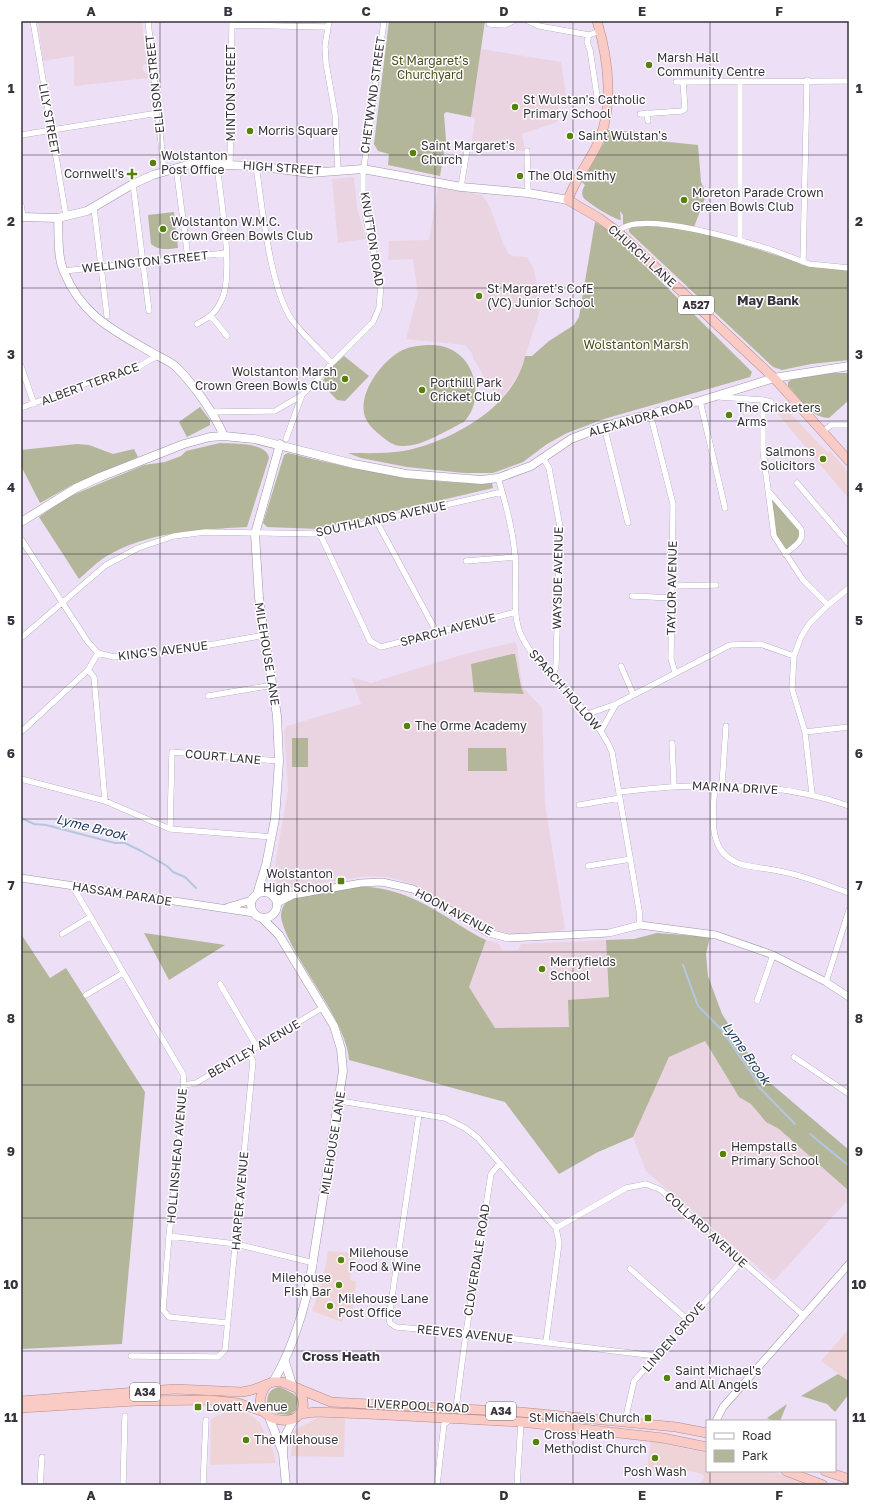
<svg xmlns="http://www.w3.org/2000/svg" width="870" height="1506" viewBox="0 0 870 1506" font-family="'Golos Text',sans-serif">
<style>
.commercial{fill:#eed4d7}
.education{fill:#ead4e1}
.green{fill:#b3b699}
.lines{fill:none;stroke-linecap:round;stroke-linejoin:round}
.stream{stroke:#b4c7e1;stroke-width:2}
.minor-casing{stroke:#a094a9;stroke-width:6}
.tertiary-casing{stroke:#a094a9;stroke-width:8}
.secondary-casing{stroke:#a094a9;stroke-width:9}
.trunk-casing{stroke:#b58c8b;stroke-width:10}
.minor{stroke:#fff;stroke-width:5.5}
.tertiary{stroke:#fff;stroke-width:7}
.secondary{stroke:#fff;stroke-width:8}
.trunk{stroke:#facac4;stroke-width:9}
.grid{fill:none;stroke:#37323b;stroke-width:1;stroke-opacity:0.55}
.poi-dot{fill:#56820c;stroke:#fff;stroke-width:1.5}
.labels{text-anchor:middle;stroke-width:3;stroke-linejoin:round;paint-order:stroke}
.shield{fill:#fff;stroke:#737076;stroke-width:1}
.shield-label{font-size:11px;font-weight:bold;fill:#37323b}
.poi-label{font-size:12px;fill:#37323b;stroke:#fff;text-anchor:start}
.park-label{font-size:12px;fill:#4a4d1a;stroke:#fff}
.street-label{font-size:12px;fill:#37323b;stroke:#fff}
.neighbourhood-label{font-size:13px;font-weight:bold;fill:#37323b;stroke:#fff}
.water-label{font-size:13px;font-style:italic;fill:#193458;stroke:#fff}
.neatline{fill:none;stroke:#37323b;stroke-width:1.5}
.grid-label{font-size:13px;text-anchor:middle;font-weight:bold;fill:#37323b}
</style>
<rect width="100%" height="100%" fill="#ecdff6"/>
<path class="commercial" d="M785,408l42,44 3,-1 19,22v26l-72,-86z
M328,1251l27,2 -5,27 6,1 -4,37 -8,-3 -2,7 -30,-11 11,-31z
M849,1329v52l-28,-20z
M241,1411l11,5 8,7 13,28 3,12 -66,2 1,-46 13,-6z
M317,1418h28l-1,39 -53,-1 2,-25z
M651,1441l56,12v18h63l44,14h-115l6,-9 -3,-2 -16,-4 -1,5 -38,-6z"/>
<path class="education" d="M38,21h104l4,43 -3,1v6l5,3v4l-74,8v-30l-31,5z
M481,49l80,13 5,34 -9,2 2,20 -2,4 -35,12 3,17 -54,-2 4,-31 -4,-1z
M354,177l3,31 9,31 -28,4 -6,-64z
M438,187l44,8 8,12 14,39 5,8 4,2 14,1 6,10 7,30 -2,20 -19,57 -20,28 -26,-44 -1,-5 -7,-8 -59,-6 12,-45 -5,-35 -25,1 1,-19 40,-1z
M515,642l2,4 5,40 20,22 3,96 20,125 -20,5 -49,1 -80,-50 -27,-8 -22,-1 -91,14 -2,-19 14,-81 -4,-59 3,-5 74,-22 -10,-27 20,6 90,-28z
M486,940l12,3 4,7h16l3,-6 85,-4 3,57 -39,30 -75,1 -26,-41z
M705,1041l34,56 12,7 15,18 13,7 70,62v14l-3,-3 -72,79 -128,-110 -13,-34 36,-80z"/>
<path class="green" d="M389,21h96l-14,96 -25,-5 -2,2 2,26 -6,36 -52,-11 1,-11 -11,-3 -4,-7z
M607,130l32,2 1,7 58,6 3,37 4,9v7l-11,29 -25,-5 -46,2v-9l-3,-4 1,9c-6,0 -35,-18 -38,-23 -2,-5 0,-8 2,-12l-3,-3 22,-39z
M174,212l4,36c-10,1 -19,3 -27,-4l-3,-29z
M595,222l16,10 141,140 -2,5 -146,42 -37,14 -20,11 -24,18 -30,11h-29l-57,-6 -46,-9 -13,-5c18,0 38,1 55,-2 47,-9 112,-44 122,-95h7l17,-15 25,-16 5,-8z
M648,226l47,4 113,35 41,6v89l-38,4 -29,6 -9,-3 -144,-135v-3l3,-2z
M426,345c9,0 16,0 24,4 27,12 34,52 14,73 -17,8 -41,24 -60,24 -9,1 -17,-5 -24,-11 -7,-6 -14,-12 -16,-22 -4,-22 17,-50 35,-61 8,-5 18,-6 27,-7z
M344,356l25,20 -24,25 -8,-1 -14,-15c0,-13 13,-21 21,-29z
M832,373h17v27l-20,18c-18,0 -29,-20 -41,-32v-4l6,-4z
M200,407l10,13v5l-23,12 -8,-15z
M220,443c13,1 47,-1 49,15l-22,69c-50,3 -98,4 -142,30 -9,6 -18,15 -26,22l-40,-62 29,-20 76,-32 21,-3 16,-6 5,-5z
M77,444l12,1 24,9 21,-5 4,8 -66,28 -32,18 -19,-37v-16z
M288,453c66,16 135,32 204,30l1,5 -175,41 -51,-2 -4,-4 21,-68z
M770,493l33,42 -18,19 -11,-18z
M512,654h3l6,33 3,7 -50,-2 -3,-28z
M292,738h16v29h-16z
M468,748h38l1,23h-39z
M355,886c34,1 57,10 85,27 16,9 30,20 46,27l-17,47 26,41 74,-1 -1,-27 41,-3 -3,-57 28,-1 23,-6 53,4 -4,17 2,22 14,38 16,25 31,43 80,68v41l-70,-62 -13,-7 -15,-18 -12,-7 -34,-56 -36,16 -36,80 -35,15 -39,22 -54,-72 -156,-42c-1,-30 -39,-81 -54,-109 -5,-10 -12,-22 -14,-34 0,-9 4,-16 11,-19z
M144,933l81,12 -56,35z
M21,934l29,44 16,-10 79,124 -23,252 -101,5z
M838,1374l11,7v13l-14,18 -8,-8 -26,-8z
M280,1387l14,7 4,5 -2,11 -6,5 -12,-1 -11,-10c0,-10 3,-16 13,-17z
M787,1404l-7,17h-7l-6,-3z"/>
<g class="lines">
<path class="stream" d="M21,818l13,6 12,1 69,18h10l16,8 26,15 6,6 12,5 11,11
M683,965l15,41 23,23 33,48 4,9 37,38
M810,1134l39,32"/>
<defs>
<path id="minor" d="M33,21l33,195
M148,21l16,150
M329,21l-4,25 1,17 9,51 3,57
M528,21l11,5 50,9 11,-4
M489,24l16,1 8,-4
M232,25l96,2
M589,35l-2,7 3,8 7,46
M676,82l173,-1
M740,82v158
M647,113l1,8
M640,114l42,-3 3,-2 -2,-27
M21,135l137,-22
M527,151l1,42
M230,165l2,-144
M256,166c6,39 14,123 36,154 11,15 27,29 40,43
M176,167l12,91
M133,184l16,127
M461,187l6,-37
M21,205l2,12
M94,208l13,108
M618,232c18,-24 125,9 151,17
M772,250l37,14 40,4
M803,262l4,-182
M64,271l162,-18
M211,316l16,20
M197,324c11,-6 19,-11 24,-23 14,-26 -1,-105 -4,-137
M21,366l13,38
M317,380l15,-17 41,-41 6,-14 2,-23 -15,-67 -3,-24v-20l21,-153
M720,397l43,3v51l11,85 29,44 25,25
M763,400l8,2
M700,401l25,107
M21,408l82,-31 35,-10 19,-11
M212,412l63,-1 27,-16 13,-13
M650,413l23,91 -2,155 4,13
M604,426l24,97
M823,432l8,-7h18
M286,439l16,-44
M543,458l6,10 11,59 -4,139 -3,10
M498,478c8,26 15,51 17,78 3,26 -5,57 7,81 23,44 71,69 90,115l27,158 1,15
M797,483l52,61
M770,493l31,36c4,12 -7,17 -16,25
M377,522l60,111
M320,534l50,107 11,6 135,-35
M21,539l67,103 10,11 16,4 56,-5 95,-17
M466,561l50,-4
M673,586l43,-1
M632,596l39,2
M21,638l85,-73 32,-17 36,-12 31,-4 115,2 182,-42
M621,666l12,28
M88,670l6,7 11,124
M208,696l65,-11
M588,714l28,-10 114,-59 30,-1 34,12
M601,731l15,-27
M21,732l67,-62 10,-17
M805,732l44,-5
M672,743l2,43
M21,779l84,22 65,28 102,8
M715,785c-2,29 -9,67 25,79 13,4 27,4 39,7 24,4 47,14 70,22
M722,785l4,-59
M619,792c76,-9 157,-12 230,14
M812,794l-7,-62 -13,-43 2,-33 7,-19 8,-13 19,-19 21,-17
M579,805l41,-7
M170,829l2,-77 107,9
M588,866l43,-7
M73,887l110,187 1,17 -15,145 -6,74 6,7 58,6
M62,934l28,-17
M826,982l23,-72
M220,984l37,63
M86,995l37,-22
M757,1001l16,-46
M794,1057l55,37
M184,1085l12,-2 126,-75
M340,1101l105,17 20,10 13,10 78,90 3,15 -13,99
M419,1114l-30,203 1,6 6,4 70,6 190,23
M556,1228l70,-40 20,-4 15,6 142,125
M169,1236l67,8 78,19
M630,1269l58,51
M131,1356l87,1 7,-7 28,-289 -5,-8
M456,1408l10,-75 25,-159 9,-11
M625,1421l9,-40 107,-119
M40,1485l2,-28
M123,1485l2,-69
M203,1485l3,-65
M437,1485l7,-61 7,-5
M517,1485l4,-63"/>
<path id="tertiary" d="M21,878l233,35
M273,895h20l68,-12 21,-1 31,7 76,44 19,5 101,-5 31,-8 76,10 57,20 53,27 23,15
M277,903l14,-7
M228,907l24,-7
M716,1421l7,-14 126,-143"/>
<path id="secondary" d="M21,217l37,1 29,-7 46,-27 20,-9 38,-11 65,2 54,7 53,-4 98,18 67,6 40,7
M58,218c1,17 -1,38 6,54 18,43 47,57 85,79 8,5 19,9 26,15 18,17 39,47 49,70
M21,522l55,-34 24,-11 84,-33 26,-7 14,-1 30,3 100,25 52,10 75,6 17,-2 33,-12 40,-27 33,-13 96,-25 74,-23 75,-12
M251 905a13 13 0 1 1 26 0a13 13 0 1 1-26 0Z
M257,894l9,-29 9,-46 4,-58 -2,-45 -18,-118 -4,-64 25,-90
M262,918l17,17 55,91 7,23 2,22 -34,215c-8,34 -18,66 -36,96
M285,1362l7,22
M269,1417l14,36 3,32
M283,1450l2,-14 9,-17"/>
<path id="trunk" d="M597,21c12,40 18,90 -2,128 -9,18 -21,32 -27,51l31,18 19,14 156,146 75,83
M267,1384c-31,43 58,52 31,4
M21,1401l154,-12 67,3 10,-2 21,-8h9l49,20 189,10 156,15 31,6
M21,1408l115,-7 73,-1 29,3 26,9
M299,1414l17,-2 52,2 153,8 142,16 44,9
M786,1471l37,14
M825,1471l24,8"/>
</defs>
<use href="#minor" class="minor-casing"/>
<use href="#tertiary" class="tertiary-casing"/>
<use href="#secondary" class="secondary-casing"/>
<use href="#trunk" class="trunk-casing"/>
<use href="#minor" class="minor"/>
<use href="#tertiary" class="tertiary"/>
<use href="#secondary" class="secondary"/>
<use href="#trunk" class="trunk"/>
</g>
<path class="grid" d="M160,21v1464M297,21v1464M435,21v1464M573,21v1464M710,21v1400M21,155h828M21,288h828M21,421h828M21,554h828M21,687h828M21,819h828M21,952h828M21,1085h828M21,1218h828M21,1351h828M710,1471v14"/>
<g class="poi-dot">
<circle cx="649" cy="65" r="4"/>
<circle cx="515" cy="107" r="4"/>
<circle cx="250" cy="131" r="4"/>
<circle cx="570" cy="136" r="4"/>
<circle cx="413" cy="153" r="4"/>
<circle cx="153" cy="163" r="4"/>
<path d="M130 168h4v4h4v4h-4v4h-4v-4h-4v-4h4z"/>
<circle cx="520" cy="176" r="4"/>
<circle cx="684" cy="200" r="4"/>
<circle cx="163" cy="229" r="4"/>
<circle cx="479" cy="296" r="4"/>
<circle cx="345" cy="379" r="4"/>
<circle cx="422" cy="390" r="4"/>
<circle cx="729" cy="415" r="4"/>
<circle cx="823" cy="459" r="4"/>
<circle cx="407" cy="726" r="4"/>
<rect x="337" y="877" width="8" height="8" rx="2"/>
<circle cx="542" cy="969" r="4"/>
<circle cx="723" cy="1154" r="4"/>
<circle cx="341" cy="1260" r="4"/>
<circle cx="339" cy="1285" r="4"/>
<circle cx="330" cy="1306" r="4"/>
<circle cx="667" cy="1378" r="4"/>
<rect x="194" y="1403" width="8" height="8" rx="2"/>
<rect x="644" y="1414" width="8" height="8" rx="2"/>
<circle cx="246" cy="1440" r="4"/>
<circle cx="536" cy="1442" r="4"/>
<circle cx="655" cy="1458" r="4"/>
</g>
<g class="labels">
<g class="shield">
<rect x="678" y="296" width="36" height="18" rx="3"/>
<rect x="130" y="1383" width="30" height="18" rx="3"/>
<rect x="486" y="1402" width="30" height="18" rx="3"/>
</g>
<g class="shield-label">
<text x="696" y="309">A527</text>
<text x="145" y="1396">A34</text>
<text x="501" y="1415">A34</text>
</g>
<g class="poi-label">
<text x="657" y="62">Marsh Hall<tspan x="657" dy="14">Community Centre</tspan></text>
<text x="523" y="104">St Wulstan's Catholic<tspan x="523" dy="14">Primary School</tspan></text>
<text x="258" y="135">Morris Square</text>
<text x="578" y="140">Saint Wulstan's</text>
<text x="421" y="150">Saint Margaret's<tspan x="421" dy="14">Church</tspan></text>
<text x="161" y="160">Wolstanton<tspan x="161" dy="14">Post Office</tspan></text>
<text x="124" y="178" text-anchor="end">Cornwell's</text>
<text x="528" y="180">The Old Smithy</text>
<text x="692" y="197">Moreton Parade Crown<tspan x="692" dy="14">Green Bowls Club</tspan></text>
<text x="171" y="226">Wolstanton W.M.C.<tspan x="171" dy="14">Crown Green Bowls Club</tspan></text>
<text x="487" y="293">St Margaret's CofE<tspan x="487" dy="14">(VC) Junior School</tspan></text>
<text x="337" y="376" text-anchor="end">Wolstanton Marsh<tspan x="337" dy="14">Crown Green Bowls Club</tspan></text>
<text x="430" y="387">Porthill Park<tspan x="430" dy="14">Cricket Club</tspan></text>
<text x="737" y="412">The Cricketers<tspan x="737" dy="14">Arms</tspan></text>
<text x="815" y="456" text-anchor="end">Salmons<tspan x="815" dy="14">Solicitors</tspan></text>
<text x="415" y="730">The Orme Academy</text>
<text x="333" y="878" text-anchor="end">Wolstanton<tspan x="333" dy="14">High School</tspan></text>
<text x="550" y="966">Merryfields<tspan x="550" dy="14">School</tspan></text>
<text x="731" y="1151">Hempstalls<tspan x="731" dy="14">Primary School</tspan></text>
<text x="349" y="1257">Milehouse<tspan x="349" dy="14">Food &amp; Wine</tspan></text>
<text x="331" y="1282" text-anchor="end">Milehouse<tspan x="331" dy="14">FIsh Bar</tspan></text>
<text x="338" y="1303">Milehouse Lane<tspan x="338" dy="14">Post Office</tspan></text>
<text x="675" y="1375">Saint Michael's<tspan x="675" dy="14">and All Angels</tspan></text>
<text x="206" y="1411">Lovatt Avenue</text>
<text x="640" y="1422" text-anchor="end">St Michaels Church</text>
<text x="544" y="1439">Cross Heath<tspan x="544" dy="14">Methodist Church</tspan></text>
<text x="254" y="1444">The Milehouse</text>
<text x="655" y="1476" text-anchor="middle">Posh Wash</text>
</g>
<g class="park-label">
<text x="430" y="65">St Margaret’s<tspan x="430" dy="14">Churchyard</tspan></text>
<text x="636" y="349">Wolstanton Marsh</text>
</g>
<g class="street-label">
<text transform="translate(155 84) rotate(-96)" y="4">ELLISON STREET</text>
<text transform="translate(231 93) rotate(-90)" y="4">MINTON STREET</text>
<text transform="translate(373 95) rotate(-82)" y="4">CHETWYND STREET</text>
<text transform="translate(49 119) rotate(80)" y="4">LILY STREET</text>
<text transform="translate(282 168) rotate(4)" y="4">HIGH STREET</text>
<text transform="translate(372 239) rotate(81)" y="4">KNUTTON ROAD</text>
<text transform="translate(642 256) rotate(42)" y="4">CHURCH LANE</text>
<text transform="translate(145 262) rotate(-6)" y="4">WELLINGTON STREET</text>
<text transform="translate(90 384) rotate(-20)" y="4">ALBERT TERRACE</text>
<text transform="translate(641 418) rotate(-16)" y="4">ALEXANDRA ROAD</text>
<text transform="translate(381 519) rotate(-12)" y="4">SOUTHLANDS AVENUE</text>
<text transform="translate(558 578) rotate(-89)" y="4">WAYSIDE AVENUE</text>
<text transform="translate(672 588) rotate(-89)" y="4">TAYLOR AVENUE</text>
<text transform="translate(448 630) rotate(-15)" y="4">SPARCH AVENUE</text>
<text transform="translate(163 651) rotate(-7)" y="4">KING'S AVENUE</text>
<text transform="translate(267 654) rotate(81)" y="4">MILEHOUSE LANE</text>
<text transform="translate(565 690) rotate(49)" y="4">SPARCH HOLLOW</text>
<text transform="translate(223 757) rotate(5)" y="4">COURT LANE</text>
<text transform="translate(735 788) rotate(3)" y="4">MARINA DRIVE</text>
<text transform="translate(122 894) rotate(9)" y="4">HASSAM PARADE</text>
<text transform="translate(454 912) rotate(28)" y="4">HOON AVENUE</text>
<text transform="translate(254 1049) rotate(-30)" y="4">BENTLEY AVENUE</text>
<text transform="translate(333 1143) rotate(-81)" y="4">MILEHOUSE LANE</text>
<text transform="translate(177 1156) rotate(-85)" y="4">HOLLINSHEAD AVENUE</text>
<text transform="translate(240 1201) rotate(-85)" y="4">HARPER AVENUE</text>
<text transform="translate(706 1230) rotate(42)" y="4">COLLARD AVENUE</text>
<text transform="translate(477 1260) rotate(-81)" y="4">CLOVERDALE ROAD</text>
<text transform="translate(465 1334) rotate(6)" y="4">REEVES AVENUE</text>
<text transform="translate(674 1337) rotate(-49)" y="4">LINDEN GROVE</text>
<text transform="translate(418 1406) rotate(3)" y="4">LIVERPOOL ROAD</text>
</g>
<g class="neighbourhood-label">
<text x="768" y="305">May Bank</text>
<text x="341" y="1361">Cross Heath</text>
</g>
<g class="water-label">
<text transform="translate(92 827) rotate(14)" y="5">Lyme Brook</text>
<text transform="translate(747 1053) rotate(55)" y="5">Lyme Brook</text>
</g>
</g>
<rect width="870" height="1506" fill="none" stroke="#ffffff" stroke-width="44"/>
<rect x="706" y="1420" width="130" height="52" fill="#ffffff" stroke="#afadb1"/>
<rect x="714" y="1433" width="20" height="6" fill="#ffffff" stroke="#afadb1"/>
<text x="742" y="1440" font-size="12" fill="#37323b">Road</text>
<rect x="714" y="1450" width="20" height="12" fill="#b3b699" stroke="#afadb1"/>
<text x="742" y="1460" font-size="12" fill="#37323b">Park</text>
<rect x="22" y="22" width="826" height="1462" class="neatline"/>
<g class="grid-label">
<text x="91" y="16">A</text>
<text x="228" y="16">B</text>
<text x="366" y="16">C</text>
<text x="504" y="16">D</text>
<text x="642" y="16">E</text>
<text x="779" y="16">F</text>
<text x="11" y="93">1</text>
<text x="859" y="93">1</text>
<text x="11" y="226">2</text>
<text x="859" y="226">2</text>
<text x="11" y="359">3</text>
<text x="859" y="359">3</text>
<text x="11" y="492">4</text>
<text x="859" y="492">4</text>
<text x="11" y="625">5</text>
<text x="859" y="625">5</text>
<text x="11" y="758">6</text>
<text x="859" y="758">6</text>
<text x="11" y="890">7</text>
<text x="859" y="890">7</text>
<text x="11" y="1023">8</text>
<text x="859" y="1023">8</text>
<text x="11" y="1156">9</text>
<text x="859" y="1156">9</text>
<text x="11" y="1289">10</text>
<text x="859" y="1289">10</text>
<text x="11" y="1422">11</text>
<text x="859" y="1422">11</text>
<text x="91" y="1500">A</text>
<text x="228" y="1500">B</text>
<text x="366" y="1500">C</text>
<text x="504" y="1500">D</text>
<text x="642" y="1500">E</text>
<text x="779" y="1500">F</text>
</g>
</svg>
